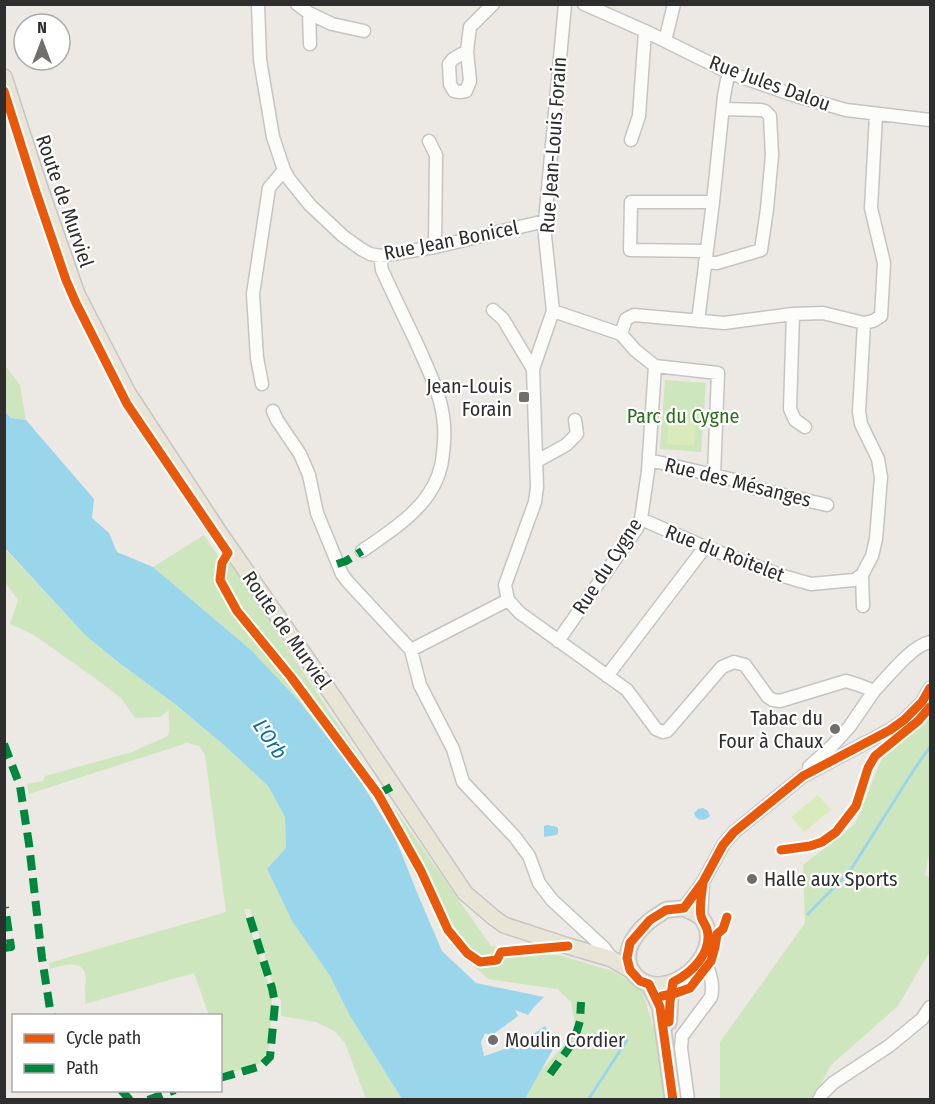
<svg xmlns="http://www.w3.org/2000/svg" width="935" height="1104" viewBox="0 0 935 1104" font-family="'Fira Sans Condensed',sans-serif">
<style>
.green{fill:#cee6be}
.pitch{fill:#d9eabb}
.water{fill:#99d6ec}
.lines{fill:none;stroke-linecap:round;stroke-linejoin:round}
.stream{stroke:#99d6ec;stroke-width:3}
.minor-casing{stroke:#c5c4c5;stroke-width:15}
.major-casing{stroke:#c6c5c4;stroke-width:18}
.minor{stroke:#fcfcfb;stroke-width:12}
.major{stroke:#e8e4d6;stroke-width:15}
.quiet{stroke:#00873e;stroke-width:8;stroke-dasharray:15 8;stroke-linecap:butt}
.cycleway-casing{stroke:#fff;stroke-width:13}
.cycleway{stroke:#e8590c;stroke-width:9}
.poi-dot{fill:#706f6e;stroke:#fff;stroke-width:2}
.labels{text-anchor:middle;stroke-width:4.5;stroke-linejoin:round;paint-order:stroke}
.street-label{font-size:20px;fill:#2e2e2e;stroke:#fff}
.poi-label{font-size:20px;fill:#2e2e2e;stroke:#fff;text-anchor:end}
.park-label{font-size:20px;fill:#2c6e1b;stroke:#fff}
.water-label{font-size:21px;font-style:italic;fill:#0d6fa3;stroke:#fff}
</style>
<rect width="100%" height="100%" fill="#ece8e4"/>
<path class="green" d="M4,364l16,21 6,35 -15,-2 -6,-8z
M665,380l41,3 -5,69 -41,-3z
M204,535l18,27 6,-3 155,233 108,154 55,4v5h12l55,16 29,19 22,72 3,37h-142l17,-30 25,-27 8,-17 -4,-23 -14,-13 -69,-10 -37,-34 -77,-149 -21,-27 -102,-119 -98,-83z
M4,548l81,87 33,27 57,42 50,42 43,40 17,31 1,31 -19,21 25,52 38,55 20,40 52,83h-36l-21,-56 -11,-12 -18,-9 -35,-6v-15l-7,-12 -15,-54 -9,-26h-6l25,77 3,15 -3,45 -2,9 -6,8 -40,13 -1,-60 -11,-1 -15,-42 -109,31c1,-5 0,-9 0,-15 0,-3 1,-6 1,-10 -1,-21 -24,-14 -36,-10l-1,-6 177,-51 -21,-157 -6,-9 -12,-3 -158,51 -2,-10 16,-3 2,-5 87,-24 36,-16c3,-8 0,-16 1,-26l-9,7 -25,1 -14,-20 -25,-19 -62,-44 -24,-11 8,-24 -13,-18z
M930,711v138l-5,26 5,3v73l-32,55 -67,59 -18,34 -93,1v-58l85,-119 -2,-58 52,-41 27,-66z"/>
<path class="pitch" d="M669,418l27,2 -2,26 -27,-2z
M818,795l13,15 -27,22 -13,-15z"/>
<path class="water" d="M4,410l7,8 15,2 68,79 -2,19 17,15 8,19 36,15 98,83 46,49 56,70 42,68 23,58 24,56 34,32 68,14 -10,10 -6,8 -13,-5 3,6 -27,20 -6,-3 -4,9 3,14c23,-7 42,-16 61,-30l12,16 -32,57h-123l-52,-83 -20,-40 -38,-55 -25,-52 19,-21 -1,-31 -17,-31 -43,-40 -50,-42 -57,-42 -33,-27 -80,-87z
M703,808l5,3 2,5c-6,6 -14,5 -16,-3l4,-4z
M547,825l10,2 1,2v5l-2,1 -12,2v-11z"/>
<g class="lines">
<path class="stream" d="M808,914l42,-43 65,-103 15,-21
M588,1100l39,-60"/>
<defs>
<path id="minor" d="M258,4l2,56 13,77 11,33 5,9 21,26 33,31 18,13 9,5 10,2 55,-9 110,-26
M297,4l12,9 23,11 32,7
M565,4l-20,217v15l8,75 -20,58 4,118 -2,15 -30,83 3,15 12,13 107,77 29,39 7,3 4,-1 55,-64 12,-5 11,3 23,32 5,3 7,1 66,-20 13,4 15,6c14,-14 37,-45 56,-49
M584,4l61,27 85,42 63,22 53,15 84,10
M309,13l1,31
M665,41l9,-37
M467,51l-14,8 -4,5 1,20 4,7 6,1 6,-1 4,-10 -3,-30 3,-24 23,-23
M631,140l8,-24 6,-85
M429,141l7,14 -1,92
M706,251l-76,-1 1,-48h82
M705,262l12,1 44,-13 6,-41 5,-54 -2,-39 -5,-5 -4,-1 -38,-1
M493,310l10,9 30,50
M553,311l68,23 14,16 20,16
M793,314l-3,95 5,11 10,7
M698,321l15,-119 11,-106 3,-16 3,-7
M621,334l5,-15 8,-4 90,8 69,-9 30,-1 41,10
M655,366l63,7 -4,102
M262,384l-5,-26 -4,-64 16,-106 15,-18
M273,411l4,9 23,34 9,21 8,38 25,61 6,8 63,68 9,35 33,64 10,33 52,55 14,19 10,27 13,17 52,48 8,11
M649,460l94,22 11,6 73,17
M537,461l29,-16 11,-11 -2,-14
M641,519l64,28 78,29 28,8 43,-4 8,-5 10,-19 4,-17 5,-62 -3,-18 -17,-35 -2,-12 5,-89 9,-2 8,-5 3,-53 -13,-55 5,-93
M362,551c23,-16 50,-33 66,-56 9,-13 14,-27 15,-42 6,-44 -9,-70 -26,-109 -12,-25 -24,-50 -35,-74l-2,-14
M862,575l1,31
M558,641l79,-113 4,-9 7,-48 7,-105
M411,650l97,-50
M607,676l98,-129
M809,767l23,-21 18,-20 24,-35
M684,908l19,-26 20,-37 11,-13 69,-56 87,-46 14,-10 18,-18 8,-14
M701,917l2,-34
M688,1100l-7,-52 1,-12 29,-39c4,-16 -4,-28 -7,-43
M819,1100l3,-6 11,-11 56,-37 33,-27 8,-12"/>
<path id="major" d="M4,77l36,111 37,106 51,99 91,139 118,170 128,191 28,24 11,8 64,21 44,13 18,11
M684,908c5,3 12,5 16,9 3,2 6,8 7,12 9,35 -46,75 -72,46 -19,-22 4,-48 23,-60 3,-1 5,-4 8,-5 5,-1 13,-1 18,-2z
M649,984l11,23 13,93
M669,1022l1,-20 3,-20"/>
</defs>
<use href="#minor" class="minor-casing"/>
<use href="#major" class="major-casing"/>
<use href="#minor" class="minor"/>
<use href="#major" class="major"/>
<path class="quiet" d="M337,564l9,-3 16,-10
M4,744l16,42 9,58 13,114 8,51 3,7
M378,794l15,-8
M4,948l7,-1 -6,-40
M550,1074l24,-33 6,-20 1,-19
M220,1078l41,-12 9,-9 5,-53 -3,-16 -23,-73
M121,1090l9,10
M148,1100l27,-10"/>
<defs>
<path id="cycleway" d="M4,91l32,101 30,88 10,23 51,101 101,149 -6,10 -2,17 17,31 54,66 87,117 43,77 27,59 19,23 13,9 17,-2 4,-8 67,-6
M781,850l29,-4 12,-4 14,-10 20,-26 12,-38 7,-12 43,-35 12,-14
M662,996l14,-3 14,-5 21,-27 4,-14 2,-13 6,-5 4,-12
M669,1022l1,-20 3,-20c19,-9 40,-30 34,-53 -1,-4 -5,-8 -6,-13 -2,-8 1,-24 2,-33
M673,1100l-13,-93 -11,-23 -9,-3 -10,-11 -3,-12 3,-15 20,-23 16,-10 18,-2 19,-26 20,-37 11,-13 69,-56 87,-46 14,-10 18,-18 8,-14"/>
</defs>
<use href="#cycleway" class="cycleway-casing"/>
<use href="#cycleway" class="cycleway"/>
</g>
<g class="poi-dot">
<rect x="518" y="391" width="12" height="12" rx="3"/>
<circle cx="835" cy="729" r="6"/>
<circle cx="752" cy="879" r="6"/>
<circle cx="493" cy="1040" r="6"/>
</g>
<g class="labels">
<g class="street-label">
<text transform="translate(770 83) rotate(20)" y="7">Rue Jules Dalou</text>
<text transform="translate(553 145) rotate(-86)" y="7">Rue Jean-Louis Forain</text>
<text transform="translate(65 201) rotate(71)" y="7">Route de Murviel</text>
<text transform="translate(451 240) rotate(-11)" y="7">Rue Jean Bonicel</text>
<text transform="translate(738 482) rotate(14)" y="7">Rue des Mésanges</text>
<text transform="translate(725 553) rotate(21)" y="7">Rue du Roitelet</text>
<text transform="translate(607 566) rotate(-57)" y="7">Rue du Cygne</text>
<text transform="translate(287 630) rotate(55)" y="7">Route de Murviel</text>
</g>
<g class="poi-label">
<text x="512" y="393">Jean-Louis<tspan x="512" dy="23">Forain</tspan></text>
<text x="823" y="725">Tabac du<tspan x="823" dy="23">Four à Chaux</tspan></text>
<text x="764" y="886" text-anchor="start">Halle aux Sports</text>
<text x="505" y="1047" text-anchor="start">Moulin Cordier</text>
</g>
<g class="park-label">
<text x="683" y="423">Parc du Cygne</text>
</g>
<g class="water-label">
<text transform="translate(270 739) rotate(56)" y="7">L'Orb</text>
</g>
</g>
<rect width="935" height="1104" fill="none" stroke="#2e2e2e" stroke-width="12"/>
<rect x="12" y="1014" width="210" height="78" fill="#ffffff" stroke="#ababab" stroke-width="1.5"/>
<rect x="24" y="1034" width="30" height="9" fill="#e8590c" stroke="#ababab" stroke-width="1.5"/>
<text x="66" y="1044" font-size="18" fill="#2e2e2e">Cycle path</text>
<rect x="24" y="1064" width="30" height="9" fill="#00873e" stroke="#ababab" stroke-width="1.5"/>
<text x="66" y="1074" font-size="18" fill="#2e2e2e">Path</text>
<g transform="translate(42 42)"><circle r="28" fill="#ffffff" stroke="#ababab" stroke-width="1.5"/>
<path d="M0-4.5L10 22L0 15L-10 22Z" fill="#706f6e"/>
<text y="-9" font-size="16" font-weight="bold" text-anchor="middle" fill="#2e2e2e">N</text>
</g>
</svg>
